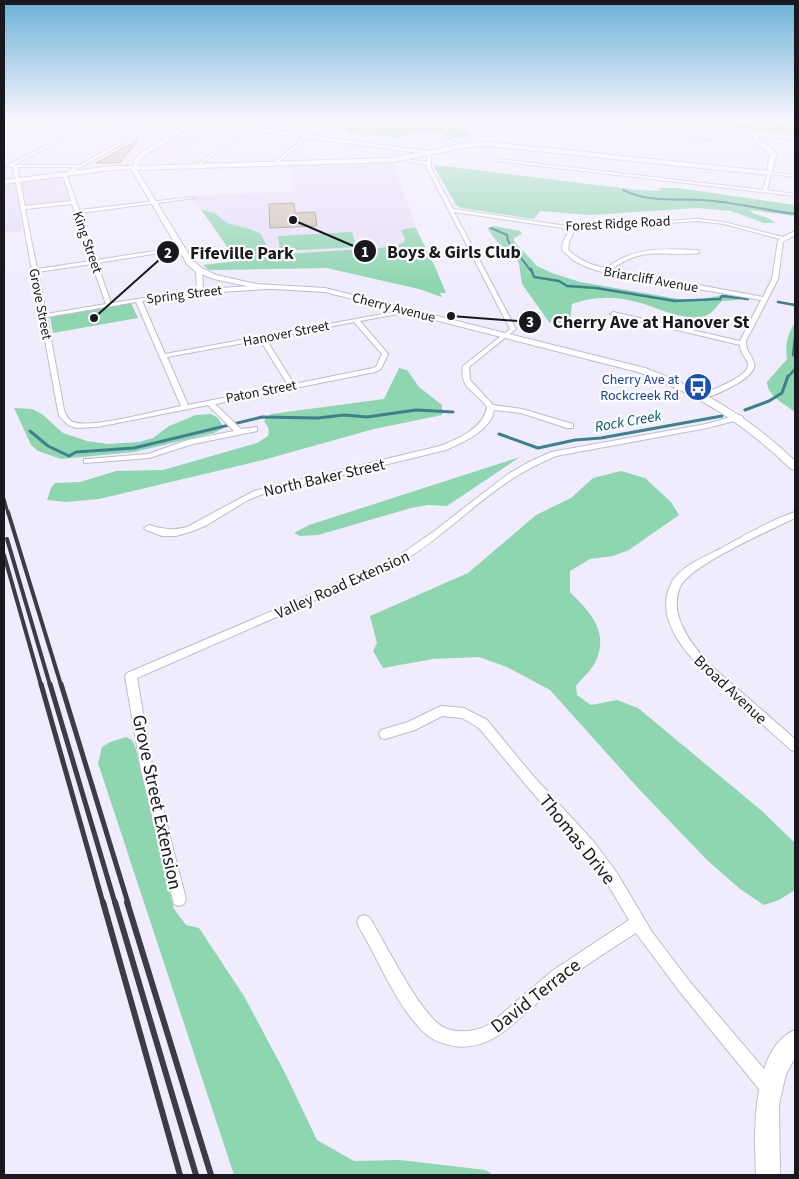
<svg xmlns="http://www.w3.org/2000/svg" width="799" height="1179" viewBox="0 0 799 1179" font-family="'Source Sans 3',sans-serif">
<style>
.built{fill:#e7defa}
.green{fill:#8ed6b0}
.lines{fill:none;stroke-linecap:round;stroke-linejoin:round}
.stream-far2{stroke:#3e808e;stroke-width:2}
.stream-far1{stroke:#3e808e;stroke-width:2.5}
.stream{stroke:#3e808e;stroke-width:3}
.building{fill:#d1c2b0;stroke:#9d8f7e}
.street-casing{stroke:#c1bacf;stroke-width:2}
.secondary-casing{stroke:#c1bacf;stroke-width:2}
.street{fill:#fff;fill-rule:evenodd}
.secondary{fill:#fff;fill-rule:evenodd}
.rail-far3{stroke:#3d3b43;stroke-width:3}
.rail-far2{stroke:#3d3b43;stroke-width:4}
.rail-far1{stroke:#3d3b43;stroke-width:5}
.rail{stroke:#3d3b43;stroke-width:6}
.labels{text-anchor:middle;stroke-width:4.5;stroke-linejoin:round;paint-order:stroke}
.far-street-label{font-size:14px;fill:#1a181f;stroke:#fcfcfc}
.far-transit-label{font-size:14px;fill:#164399;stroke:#fcfcfc;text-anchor:end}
.far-water-label{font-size:15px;font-style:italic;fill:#005764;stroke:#fcfcfc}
.street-label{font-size:16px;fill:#1a181f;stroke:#fcfcfc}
.near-street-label{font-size:19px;fill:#1a181f;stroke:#fcfcfc}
.leader{fill:none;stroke:#1a181f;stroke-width:2}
.callout-dot{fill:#1a181f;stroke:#fcfcfc;stroke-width:2}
.mark-label{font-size:15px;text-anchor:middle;font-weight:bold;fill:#fff}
.callout-label{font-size:18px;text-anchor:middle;font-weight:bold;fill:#1a181f;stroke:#fcfcfc;stroke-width:4.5;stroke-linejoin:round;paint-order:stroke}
</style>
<rect width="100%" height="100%" fill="#f1ecfd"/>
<path class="built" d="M174,136l28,2 -30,19 -28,-1z
M392,161l26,71 28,61h-6l2,4 -23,-8 -92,-21 -118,2 -6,-5 34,-4 -46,-65 101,-5v-26z
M61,178l8,23 -50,6 3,24 -18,3v-50z"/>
<path class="green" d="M281,119h171l19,17 -24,2 -5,-5 -28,-2 -12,7 -53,-5c-14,-20 -28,-10 -48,-10 -7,0 -14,-2 -20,-4z
M683,119l86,8v-3l-31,-5 37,2v4l20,2v7l-104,-11z
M436,165l202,25 23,1 -3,-3h20l117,17v11l-46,-6c7,7 19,5 26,13h-11l-33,-12 -34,-3 -107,7 -50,-4 -6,8 -73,-11 -5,-3 -22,-38z
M201,209l15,5 11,9 26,7 8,4 10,21 122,-8 11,-5 1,-3 -4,-9 14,-3 17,33 14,33h-6l2,4 -23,-8 -92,-21 -118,2 -6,-5 34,-4z
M494,226l26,5 2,3 -8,4v3l23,25 15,7 28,9 99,17h24l24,-5 5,1 6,5 -16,1c-7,6 -8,12 -17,15 -23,6 -47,-9 -68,-14 -22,-6 -43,-6 -65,2l-2,16 -16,4 -5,-2 -27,-38 -3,-20 -4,-8 -17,-13 -11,-15z
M352,232l4,15 -76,4 -2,-15z
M131,303l7,15 -85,15 -3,-16z
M795,323v89c-10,-8 -28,-16 -28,-30l20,-23c-2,-14 0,-24 8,-36z
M399,368l8,2 12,17 23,18v10l-68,14 -111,31 -164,39 -33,3 -19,-2 4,-12 4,-5 25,-1 36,-11 47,-1 94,-27 11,-7 1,-7 -5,-8 7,-7 113,-15z
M14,408l18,1 10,5 21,19 24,8 21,3 31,-2 14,-4 16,-12 27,-11 15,-1 7,4 6,10 -10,5 -80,19 -73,7 -23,-8 -7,-6z
M520,457l-73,49 -19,-1 -17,3 -93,27 -18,1 -6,-3 15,-8z
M621,471l24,7 26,24 8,13 -50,35 -16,6 -23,3 -20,12v21c20,20 39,39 26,69 -4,9 -14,17 -20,25l1,9 14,10 26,-5 21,8 124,103 33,32v47l-16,10 -15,5 -24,-16 -33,-29 -69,-72 -88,-98 -43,-23 -28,-10 -46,2 -50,9 -10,-17 4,-8 -7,-27 98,-43 68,-58 35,-17 22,-20z
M126,737l6,3 3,6 39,163 12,16 13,3 45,68 41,77 32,67 37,21 46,-1 86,10 7,5h-259l-136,-412 4,-16 8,-5z"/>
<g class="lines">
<path class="stream-far2" d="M623,190c26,13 52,8 80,10 31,2 61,10 92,14
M491,228l16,7 1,6 23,30"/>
<path class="stream-far1" d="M531,269l3,8 25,4 8,5 29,2 79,13 45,-2 2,-3 26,3
M778,302l17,3
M795,338l-2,17 2,1
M787,378l8,-9"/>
<path class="stream" d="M745,410l24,-9 13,-8 6,-17
M30,431l18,15 21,10 7,-4 58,-4 128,-31 56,1 26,-3 23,2 49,-7 37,2
M499,434l39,14 37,-8 26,-2 121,-22"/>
</g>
<path class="building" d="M139,139l-19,24h-24z
M294,203l1,10 20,-1 2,14 -47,2 -1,-24z"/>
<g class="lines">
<defs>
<path id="street" d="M36,119h5l-37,17v-2z
M102,119h5l-94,46h66l84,-46h5l-91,50 -10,7 12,34 114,-13 2,1 -115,15 16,47 85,-13 3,2 -87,14 14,40 86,-13 -1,-20 3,-2 3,2 1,19 64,-4 3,2 -3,2 -79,5 -46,7 23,53 245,-45v2l-2,1 -48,9 28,33 -7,15 -6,3 -160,32 26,25 16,-2v4l-64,13 -44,14 -65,5v-4h3l61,-5 40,-14 46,-9 -26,-26 -111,22 -20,1 -9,-3 -9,-9 -46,-249 -8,-1zM17,167h57l-11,9 8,25 -46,5zM72,204l19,57 -54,8 -12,-60zM92,264l14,40 -60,10 -8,-42zM136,302l45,104c-21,4 -91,23 -108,16 -5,-2 -7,-7 -9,-12l-17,-93zM354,322l28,32 -6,13 -3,1 -79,16 -28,-45zM260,340l28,45 -100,20 -21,-48z
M174,119l78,8 181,25v2h-2v14l22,41 120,18 124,-8 27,3 59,15 12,-6v4l-12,7 -5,37 -32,62c0,12 5,12 8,22 5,14 -38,32 -49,35l-4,-2 1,-2c10,-4 48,-18 46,-30 -2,-7 -8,-11 -8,-19l-130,-31 3,-2 127,29 21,-41 -155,-27 -17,-5 -15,-7 -12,-11 1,-8 7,-13 -116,-17 62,117 -47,38 1,13 23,25 29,4 51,15v4h-6l-46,-15 -27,-3c-3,21 -31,32 -48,40l-186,45 -12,5 -41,25 -14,6 -17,5h-14l-16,-6 -2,-2 5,-3c14,4 23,6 38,2l67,-36 186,-45c18,-7 44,-18 47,-39 -11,-16 -28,-18 -24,-41l47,-37 -83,-161v-3l-31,-6 2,-1 29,4v-8l-119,-16 -32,26 -1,-2 29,-25 -53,-7 -54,37 -1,-2 51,-35zM697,221l27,3 56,15 -2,2 -6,38 -9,18 -151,-28c33,-24 52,-12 87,-16v-2l-2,-1c-35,-1 -61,-4 -91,18 -16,-3 -26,-8 -38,-18l1,-8 6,-13z
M679,119h4l6,4 -4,4h-2l2,-4z
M685,137l23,2 2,1 -26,-1z
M444,138l20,7 1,1 -3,1 -19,-7z
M499,159l264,31 5,-18 27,3v2l-24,-3 -4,16 28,4v2l-297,-35z
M739,415l4,2 -1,2 -35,9 -151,28c-14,6 -28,13 -41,21 -41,26 -73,61 -115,86l-263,115 16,92 33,129 -2,5 -5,2 -5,-2 -33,-134 -16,-94 2,-3 267,-114 39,-27 75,-58 21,-12 22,-10 155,-28z
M795,512v6c-24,12 -105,47 -115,69 -12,28 11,56 28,76l87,76v12l-4,-1c-17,-15 -34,-31 -51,-46 -29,-26 -92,-75 -69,-120 8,-17 33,-27 49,-35 21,-12 53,-30 75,-37z
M441,706l23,2 23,12 47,57 60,65 23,31 35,59 38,50 85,100 2,6 -2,6 -6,2 -6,-2 -83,-102 -44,-59c-25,16 -51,32 -75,51 -10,8 -20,16 -30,24 -23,21 -44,43 -78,38 -9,-2 -18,-5 -25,-10 -32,-28 -47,-73 -69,-109l-2,-5 2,-5 5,-2 5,2c16,24 52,101 76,111 14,6 33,3 45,-4l62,-53 77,-51 -22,-37 -23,-31 -58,-67 -47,-57 -17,-10 -20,-2 -27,14 -30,9 -4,-1 -2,-4 2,-4 27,-8z"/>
<path id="secondary" d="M198,119h7l-13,6 -47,30 -4,4 -3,7 253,-8 78,-15 20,-1 278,29 3,-17 -16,-13v-7l-139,-15h17l125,13 3,-2 2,2 33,4v3l-37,-3v3l15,10 3,5 -4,19 -3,2 -280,-29 -20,1 -78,15 -254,8 56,91 9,7 14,7 40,9 69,4 320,80c59,22 104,49 150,93v9l-4,-1c-47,-45 -91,-74 -153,-97l-313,-80 -69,-4 -42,-9 -18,-7 -9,-8 -56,-95 -19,1 -108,14v-4l108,-14h21l2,-8 6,-5 47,-30z
M795,1030v28l-9,16 -7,30 1,71h-24c-2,-39 -5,-127 39,-145z"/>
</defs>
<use href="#street" class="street-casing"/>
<use href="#secondary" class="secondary-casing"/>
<use href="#street" class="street"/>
<use href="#secondary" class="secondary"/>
<path class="rail-far3" d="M4,499l4,14"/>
<path class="rail-far2" d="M8,512l53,173
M7,539l43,146
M4,555l37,130"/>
<path class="rail-far1" d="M41,684l62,219
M50,684l65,219
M61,684l67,219"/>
<path class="rail" d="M103,902l77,273
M115,902l81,273
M127,902l84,273"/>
</g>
<linearGradient id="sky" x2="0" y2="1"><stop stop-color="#6ab1d7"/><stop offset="0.42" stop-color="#f9f6fe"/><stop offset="1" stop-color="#f9f6fe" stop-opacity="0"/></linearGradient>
<rect width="799" height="284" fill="url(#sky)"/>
<defs>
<symbol id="bus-disc" viewBox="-11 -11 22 22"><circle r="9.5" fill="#1a4fb4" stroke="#fcfcfc"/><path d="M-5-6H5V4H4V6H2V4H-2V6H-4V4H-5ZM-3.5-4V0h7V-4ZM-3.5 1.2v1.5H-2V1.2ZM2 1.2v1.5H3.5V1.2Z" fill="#fff"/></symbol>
</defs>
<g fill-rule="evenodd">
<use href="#bus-disc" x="682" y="371" width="32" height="32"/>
</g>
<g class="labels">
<g class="far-street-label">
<text transform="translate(618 223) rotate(-3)" y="5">Forest Ridge Road</text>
<text transform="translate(88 242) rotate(71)" y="5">King Street</text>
<text transform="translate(651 279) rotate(10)" y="5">Briarcliff Avenue</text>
<text transform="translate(184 294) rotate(-7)" y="5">Spring Street</text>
<text transform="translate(41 304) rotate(79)" y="5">Grove Street</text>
<text transform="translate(394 307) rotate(14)" y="5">Cherry Avenue</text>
<text transform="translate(286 333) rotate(-11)" y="5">Hanover Street</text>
<text transform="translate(261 391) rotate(-11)" y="5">Paton Street</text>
</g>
<g class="far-transit-label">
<text x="679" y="384">Cherry Ave at<tspan x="679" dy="16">Rockcreek Rd</tspan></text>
</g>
<g class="far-water-label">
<text transform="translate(628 421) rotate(-10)" y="5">Rock Creek</text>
</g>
<g class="street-label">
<text transform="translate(324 477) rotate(-13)" y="6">North Baker Street</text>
<text transform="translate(342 584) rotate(-24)" y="6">Valley Road Extension</text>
<text transform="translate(731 689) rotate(43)" y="6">Broad Avenue</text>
</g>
<g class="near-street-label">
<text transform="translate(158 802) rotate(78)" y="7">Grove Street Extension</text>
<text transform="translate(578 839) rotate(51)" y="7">Thomas Drive</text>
<text transform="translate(535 995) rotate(-38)" y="7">David Terrace</text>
</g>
</g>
<path class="leader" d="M293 220L365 251M94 318L168 252M451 316L530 322"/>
<g class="callout-dot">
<circle cx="293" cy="220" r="5"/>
<circle cx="94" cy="318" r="5"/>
<circle cx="451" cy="316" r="5"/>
<circle cx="365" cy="251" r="12"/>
<circle cx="168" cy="252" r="12"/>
<circle cx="530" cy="322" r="12"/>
</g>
<g class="mark-label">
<text x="365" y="257">1</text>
<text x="168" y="258">2</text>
<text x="530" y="327">3</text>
</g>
<g class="callout-label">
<text x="454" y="258">Boys &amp; Girls Club</text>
<text x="242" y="259">Fifeville Park</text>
<text x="651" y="328">Cherry Ave at Hanover St</text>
</g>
<rect width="799" height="1179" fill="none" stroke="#1a181f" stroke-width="10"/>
</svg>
